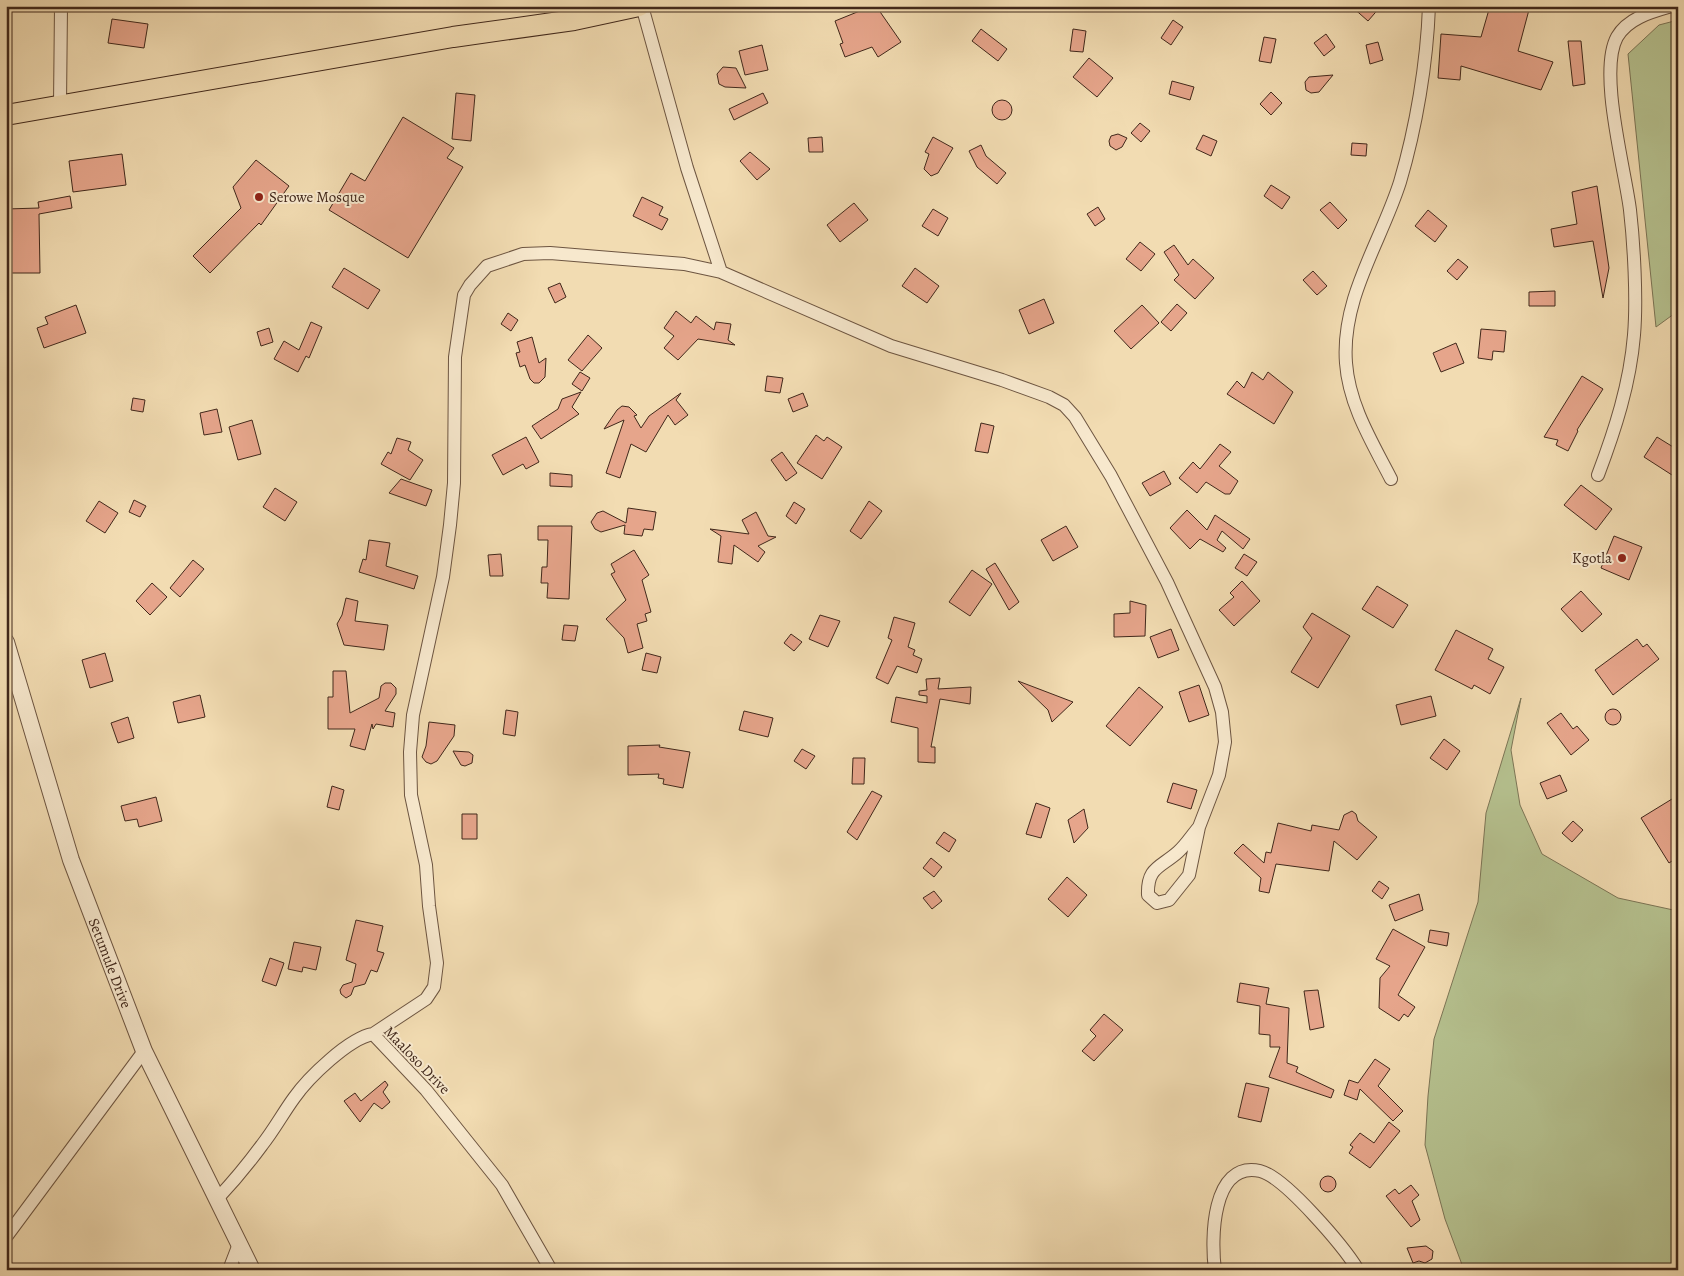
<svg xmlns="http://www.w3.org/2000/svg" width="1684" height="1276" viewBox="0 0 1684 1276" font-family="Alegreya,serif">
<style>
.green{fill:#b6c290;stroke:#7c7556}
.building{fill:#e6a58b;stroke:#41281b}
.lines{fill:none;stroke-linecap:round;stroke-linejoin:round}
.minor-casing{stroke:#6d5541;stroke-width:14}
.tertiary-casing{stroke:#6d5541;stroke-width:18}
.primary-casing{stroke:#41281b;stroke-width:22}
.minor{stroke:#f7e8cd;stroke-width:12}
.tertiary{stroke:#f7e8cd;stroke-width:16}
.primary{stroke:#f2dcb2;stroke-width:20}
.poi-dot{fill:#8f2418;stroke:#f7e8cd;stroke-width:2}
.labels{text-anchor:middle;stroke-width:4;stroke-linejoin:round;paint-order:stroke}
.poi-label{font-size:15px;fill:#41281b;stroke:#f7e8cd;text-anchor:start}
.street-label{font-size:15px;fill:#41281b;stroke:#f7e8cd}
</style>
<rect width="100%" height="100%" fill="#f2dcb2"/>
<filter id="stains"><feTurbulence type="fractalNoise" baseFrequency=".004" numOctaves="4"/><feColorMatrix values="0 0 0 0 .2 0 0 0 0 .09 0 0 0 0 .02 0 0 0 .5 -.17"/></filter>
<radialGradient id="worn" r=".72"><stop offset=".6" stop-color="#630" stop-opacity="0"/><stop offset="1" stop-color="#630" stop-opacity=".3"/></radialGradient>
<path class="green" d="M1678,20v291l-22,16 -28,-273 31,-29z
M1521,698l-10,52 9,55 22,49 76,44 60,13v359h-214l-19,-51 -20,-74 3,-49 6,-57 44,-137 8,-89z"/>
<path class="building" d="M872,6h4l25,36 -23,15 -6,-10 -27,10 -5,-13 3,-1 -8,-22z
M1351,6h30l-13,15z
M1490,6h40l-12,45 35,11 -12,28 -80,-24 -1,14 -22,-2 3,-44 40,3z
M112,19l36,5 -4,24 -36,-5z
M1173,20l10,7 -12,18 -10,-7z
M981,29l26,20 -9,12 -26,-20z
M1073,29l13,2 -3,21 -13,-1z
M1326,34l9,13 -11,9 -10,-13z
M1264,37l12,2 -5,24 -12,-2z
M1568,41h13l4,43 -12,2z
M1378,42l5,18 -13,4 -4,-19z
M762,45l6,25 -23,5 -6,-24z
M1089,58l24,20 -16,19 -24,-20z
M723,67l13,1 10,20 -21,-1 -6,-3 -2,-10z
M1333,75l-14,17 -8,1 -5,-3 -1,-8 4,-5z
M1172,81l22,6 -4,13 -21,-6z
M1271,92l11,11 -11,12 -11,-11z
M456,93l19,2 -4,46 -19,-2z
M763,93l5,10 -34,17 -5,-11z
M992 110a10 10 0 1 1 20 0a10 10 0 1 1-20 0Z
M403,117l51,31 -7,10 16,9 -55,91 -79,-48 22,-37 14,8z
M1140,123l10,8 -9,11 -10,-9z
M1118,134l9,4 -5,9 -6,3 -6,-4 -1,-5 2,-5z
M1203,135l14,6 -6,15 -15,-7z
M822,137l1,15h-14l-1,-14z
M933,137l20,11 -15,25 -7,3 -7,-7 5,-15 -4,-2z
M1352,143l15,1 -1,12 -15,-1z
M981,145l5,11 20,17 -9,11 -20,-17 -8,-16z
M750,152l20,17 -13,11 -17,-19z
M122,154l4,31 -53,7 -4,-31z
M256,160l33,26 -28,39 -2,-2 -49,50 -17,-17 48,-48 -8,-21z
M1271,185l19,12 -8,12 -18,-13z
M1597,186l12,82 -6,30 -10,-57 -39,6 -3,-18 26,-5 -5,-32z
M70,196l2,12 -33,6 1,59h-34v-64l33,-1 -1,-6z
M642,197l21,10 -4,8 9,4 -6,11 -29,-14z
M1330,202l17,18 -9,9 -18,-19z
M854,203l14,17 -28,22 -13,-17z
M1098,207l7,12 -10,7 -8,-12z
M933,209l15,9 -10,18 -16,-10z
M1428,210l19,16 -12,16 -20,-16z
M1140,242l15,12 -14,17 -15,-12z
M1174,245l14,20 5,-6 21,19 -19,21 -21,-19 5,-5 -15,-23z
M1458,259l10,8 -11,13 -10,-9z
M344,268l36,22 -12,19 -36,-22z
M915,268l24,18 -12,17 -25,-17z
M1313,271l14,15 -10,9 -14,-15z
M560,283l6,14 -11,6 -7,-15z
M1555,291v15h-26v-14z
M1044,299l10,24 -25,11 -10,-24z
M1177,304l10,9 -16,18 -10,-9z
M76,305l10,28 -42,15 -7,-20 11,-4 -3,-7z
M1142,305l17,18 -28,26 -17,-18z
M676,311l15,12 5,-7 18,14 2,-8 15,2 -3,16 7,5 -37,-6 -20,21 -14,-12 10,-12 -10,-8z
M508,313l10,7 -7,11 -10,-7z
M311,322l11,5 -13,31 -3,-2 -8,16 -24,-13 10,-18 15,9z
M269,328l4,14 -12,4 -4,-14z
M1481,329l25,2 -2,21 -11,-1 -1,9 -14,-2z
M588,335l14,13 -20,23 -14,-11z
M532,337l7,26 7,-5 -1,19 -6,6h-5l-4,-4 -5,-14 -5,2 -4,-14 4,-1 -3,-10z
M1456,343l8,20 -23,9 -8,-19z
M580,372l10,6 -8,13 -10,-7z
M1252,372l11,8 5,-8 25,20 -19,32 -47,-30 10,-13 7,7z
M767,376l16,2 -3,15 -15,-2z
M1582,376l21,13 -26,41 1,1 -10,20 -12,-6 2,-5 -14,-3z
M581,392l-9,15 7,7 -38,25 -9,-13 26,-17 4,-10z
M681,393l-5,7 12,15 -13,10 -7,-10 -22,37 -15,-8 -11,34 -14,-5 18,-53 -20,9 13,-19 5,-4 7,1 8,8 -3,1 7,12 8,-12z
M803,393l5,13 -15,6 -5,-13z
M133,398l12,2 -2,12 -12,-2z
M217,409l5,23 -18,3 -4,-22z
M252,420l9,34 -23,6 -9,-33z
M981,423l13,3 -6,27 -13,-2z
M816,435l8,6 3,-4 15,10 -20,32 -25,-16z
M526,437l13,25 -13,7 -3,-5 -20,11 -11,-20z
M1657,437l21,13v15l-6,10 -28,-18z
M397,438l14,4 -3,8 15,10 -13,20 -29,-16 7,-12 3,2z
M1220,444l11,8 -12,14 19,15 -8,13h-5l-19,-12 -9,11 -18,-15 14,-16 7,7z
M782,452l15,21 -11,8 -15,-21z
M1164,471l7,13 -21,12 -8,-13z
M550,473l22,2v12l-22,-1z
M401,479l31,11 -6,16 -37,-13z
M1581,485l31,24 -16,21 -32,-25z
M275,488l22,14 -12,19 -22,-14z
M134,500l12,6 -6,11 -11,-5z
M99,501l19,12 -13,20 -19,-12z
M869,501l13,10 -21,28 -11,-8z
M794,502l11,7 -9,15 -10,-8z
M628,508l28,4 -3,18 -9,-1 -2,7 -18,-2 1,-9 -24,7 -6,-3 -4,-7 6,-9 6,-2 23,12z
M1187,510l20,20 8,-15 35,24 -7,10 -21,-18 -5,9 9,8 -3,4 -23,-13 -10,10 -20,-21z
M756,512l12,24 8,1 -18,9 7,6 -7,10 -24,-17 -2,19 -14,-2 3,-26 -11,-7 39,5 -7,-14z
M538,526h34l-3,73 -22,-1 1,-15h-7l1,-16h5l1,-27h-10z
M1066,526l12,21 -25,14 -12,-21z
M1614,536l28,11 -13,33 -28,-12z
M369,540l21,3 -4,23 32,10 -4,13 -55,-17 4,-13 3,1z
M634,550l15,25 -7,5 9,32 -6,2 2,7 -10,3 6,24 -15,5 -4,-15 -18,-19 20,-19 -15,-26 4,-2 -4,-8z
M501,554l2,22h-13l-2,-21z
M1244,554l13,8 -10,14 -12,-8z
M193,560l11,9 -24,28 -10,-9z
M995,563l24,39 -10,8 -23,-41z
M972,570l20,14 -22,32 -21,-14z
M1242,581l18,20 -26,25 -15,-16 15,-13 -4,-4z
M152,583l15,14 -17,18 -14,-14z
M1377,586l31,19 -15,23 -31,-19z
M1581,591l21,23 -20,18 -21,-23z
M346,598l12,3 -3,20 33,4 -4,25 -40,-5 -7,-21 5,-9z
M1130,601l16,4 -1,31 -31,1v-23l16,-1z
M1312,613l38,23 -32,52 -27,-16 21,-34 -9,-11z
M820,615l20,6 -12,26 -19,-8z
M894,617l21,6 -7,24 7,3 -2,5 9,4 -5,14 -20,-7 -9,18 -12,-6 16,-38 -4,-2z
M564,625l14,1 -3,15 -13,-1z
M1171,629l8,21 -21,8 -8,-21z
M1456,630l37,19 -5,10 16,8 -14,27 -16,-9 -2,4 -37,-19z
M791,634l11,8 -8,9 -10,-8z
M1637,639l6,8 4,-3 12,15 -46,36 -18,-25z
M105,653l8,28 -23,7 -8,-28z
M646,653l15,4 -4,16 -15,-3z
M333,671h13l4,42 29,-15 2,-12 4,-3h6l5,5v6l-11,17 10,2 -2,14 -17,-3 -3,5 -1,-5 -7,26 -15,-4 5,-17h-27v-32h5z
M940,678l-2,11 33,-2 -1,17 -30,-5 -9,48h4v16l-17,-1v-34l-27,-6 5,-25 31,6v-7l-8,-1v-4l8,-1 -1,-11z
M1018,681l55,21 -21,20 -4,-12z
M1199,685l10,30 -20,7 -10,-30z
M1139,687l24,20 -33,39 -24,-20z
M200,695l5,22 -27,6 -5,-21z
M1431,696l5,20 -35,9 -5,-20z
M1605 717a8 8 0 1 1 16 0a8 8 0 1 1-16 0Z
M506,710l12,2 -3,24 -12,-2z
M744,711l29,7 -5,19 -29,-7z
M1561,713l12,16 4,-3 12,14 -18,15 -24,-32z
M128,717l6,21 -16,5 -7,-20z
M429,722l26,3 -1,11 -17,25 -6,3 -5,-2 -4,-5 4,-11z
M1444,739l16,12 -13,19 -17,-12z
M660,745l-1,2 31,5 -7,36 -20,-4 1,-5 -6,-1 1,-4 -31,1v-29z
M802,749l13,7 -9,13 -12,-8z
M453,751l16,1 4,3 -1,8 -7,3 -4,-1z
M853,758h12l-1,26h-12z
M1560,775l7,16 -20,8 -7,-16z
M1173,783l24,7 -6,19 -24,-7z
M332,786l12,4 -5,20 -12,-3z
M872,791l10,5 -25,44 -10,-8z
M156,797l6,24 -23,6 -2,-8 -12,2 -4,-15z
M1672,799l6,9v49l-9,6 -28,-45z
M1036,803l14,5 -9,30 -15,-4z
M1084,809l4,19 -14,15 -6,-23z
M1352,811l4,3 2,7 19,16 -20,23 -23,-19 -5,30 -53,-7 -7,29 -10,-2 2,-13 -27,-25 9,-9 21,19 2,-11 5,1 7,-30 33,8 1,-6 27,5 5,-15z
M462,814h15v25h-15z
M1573,821l10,9 -11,12 -10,-9z
M944,832l12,8 -7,12 -13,-9z
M931,858l11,9 -8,10 -11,-9z
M1067,877l20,18 -19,22 -20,-18z
M1379,881l10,7 -7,11 -10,-8z
M934,891l8,10 -10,8 -9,-11z
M1419,894l4,16 -28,11 -6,-16z
M356,920l27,6 -6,25 7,2 -7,19 -6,-2 -6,14 -11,3 -3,8 -5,3 -5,-4 -1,-4 3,-5 9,-3 4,-18 -10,-4z
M1393,929l32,18 -27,48 17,12 -7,10 -4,-3 -5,7 -20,-13 1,-30 10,-12 -14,-7z
M1430,930l19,3 -2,13 -19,-4z
M294,942l27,5 -5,23 -13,-3 -1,5 -14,-3z
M270,958l14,5 -8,23 -14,-5z
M1240,983l29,5 -3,16 23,4 -2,55 11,4 -2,5 38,18 -3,8 -62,-21 11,-30h-10v-12l-11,-1 1,-28 -23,-4z
M1318,990l6,37 -14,3 -6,-39z
M1104,1014l19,16 -29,31 -12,-10 14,-15 -6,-6z
M1375,1059l15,10 -12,17 25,25 -10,10 -33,-32 -3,11 -13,-5 5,-15 9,3z
M385,1081l3,4 -5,7 7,10 -8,7 -8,-6 -14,19 -16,-21 11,-8 6,8z
M1246,1083l23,5 -8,34 -23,-5z
M1389,1122l11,9 -30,37 -21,-15 4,-6 -3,-2 10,-12 14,10z
M1320 1184a8 8 0 1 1 16 0a8 8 0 1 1-16 0Z
M1411,1185l8,10 -7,6 8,19 -9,7 -25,-31 9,-7 4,5z
M1426,1246l7,5 -1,8 -7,4 -6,-2 -6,2 -6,-15z"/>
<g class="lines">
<defs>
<path id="minor" d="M642,6l45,162 34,104
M60,104l1,-98
M1598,475c17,-45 32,-91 36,-140 3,-35 0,-90 -4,-125 -5,-41 -32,-138 -13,-173 11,-19 34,-25 55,-31
M1391,479c-19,-37 -42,-74 -45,-116 -5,-65 35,-121 54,-181 16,-54 27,-119 29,-176
M373,1034l53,-35 8,-12 3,-24 -8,-57 -3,-41 -15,-70 -1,-43 3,-37 30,-138 7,-52 4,-42 1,-126 9,-62 6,-10 17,-19 36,-12 27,-1 134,11 37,8 170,74 111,34 47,17 15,8 11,12 36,59 56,106 48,105 7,25 3,30 -6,33 -20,52 -10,48 -20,25 -12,3 -9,-8c-1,-28 12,-27 30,-43 8,-7 14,-17 21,-25
M218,1198c16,-17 30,-34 44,-53 12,-15 21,-32 32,-47 14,-20 55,-60 79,-64l53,56 76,95 49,85
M6,1237l138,-186
M229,1270l10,-26
M1215,1270c-4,-29 -4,-110 45,-99 25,6 84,76 98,99"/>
<path id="tertiary" d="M6,642l65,218 73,191 108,219"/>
<path id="primary" d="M6,115l447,-78 121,-17 65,-14"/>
</defs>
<use href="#minor" class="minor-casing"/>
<use href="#tertiary" class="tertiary-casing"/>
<use href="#primary" class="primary-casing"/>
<use href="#minor" class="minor"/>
<use href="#tertiary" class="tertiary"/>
<use href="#primary" class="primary"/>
</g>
<g class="poi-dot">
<circle cx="259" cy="197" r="5"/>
<circle cx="1622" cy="558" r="5"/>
</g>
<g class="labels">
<g class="poi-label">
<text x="269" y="202">Serowe Mosque</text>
<text x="1612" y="563" text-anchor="end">Kgotla</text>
</g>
<g class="street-label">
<text transform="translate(110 963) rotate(69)" y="5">Setumule Drive</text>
<text transform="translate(417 1060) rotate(46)" y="5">Maaloso Drive</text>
</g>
</g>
<rect width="1684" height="1276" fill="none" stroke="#f2dcb2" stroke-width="25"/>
<rect x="8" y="8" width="1669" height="1261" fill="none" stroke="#41281b" stroke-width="2.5"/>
<rect x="12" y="12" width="1659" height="1251" fill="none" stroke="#41281b"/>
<rect width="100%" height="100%" filter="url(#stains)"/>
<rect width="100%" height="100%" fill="url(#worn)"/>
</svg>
